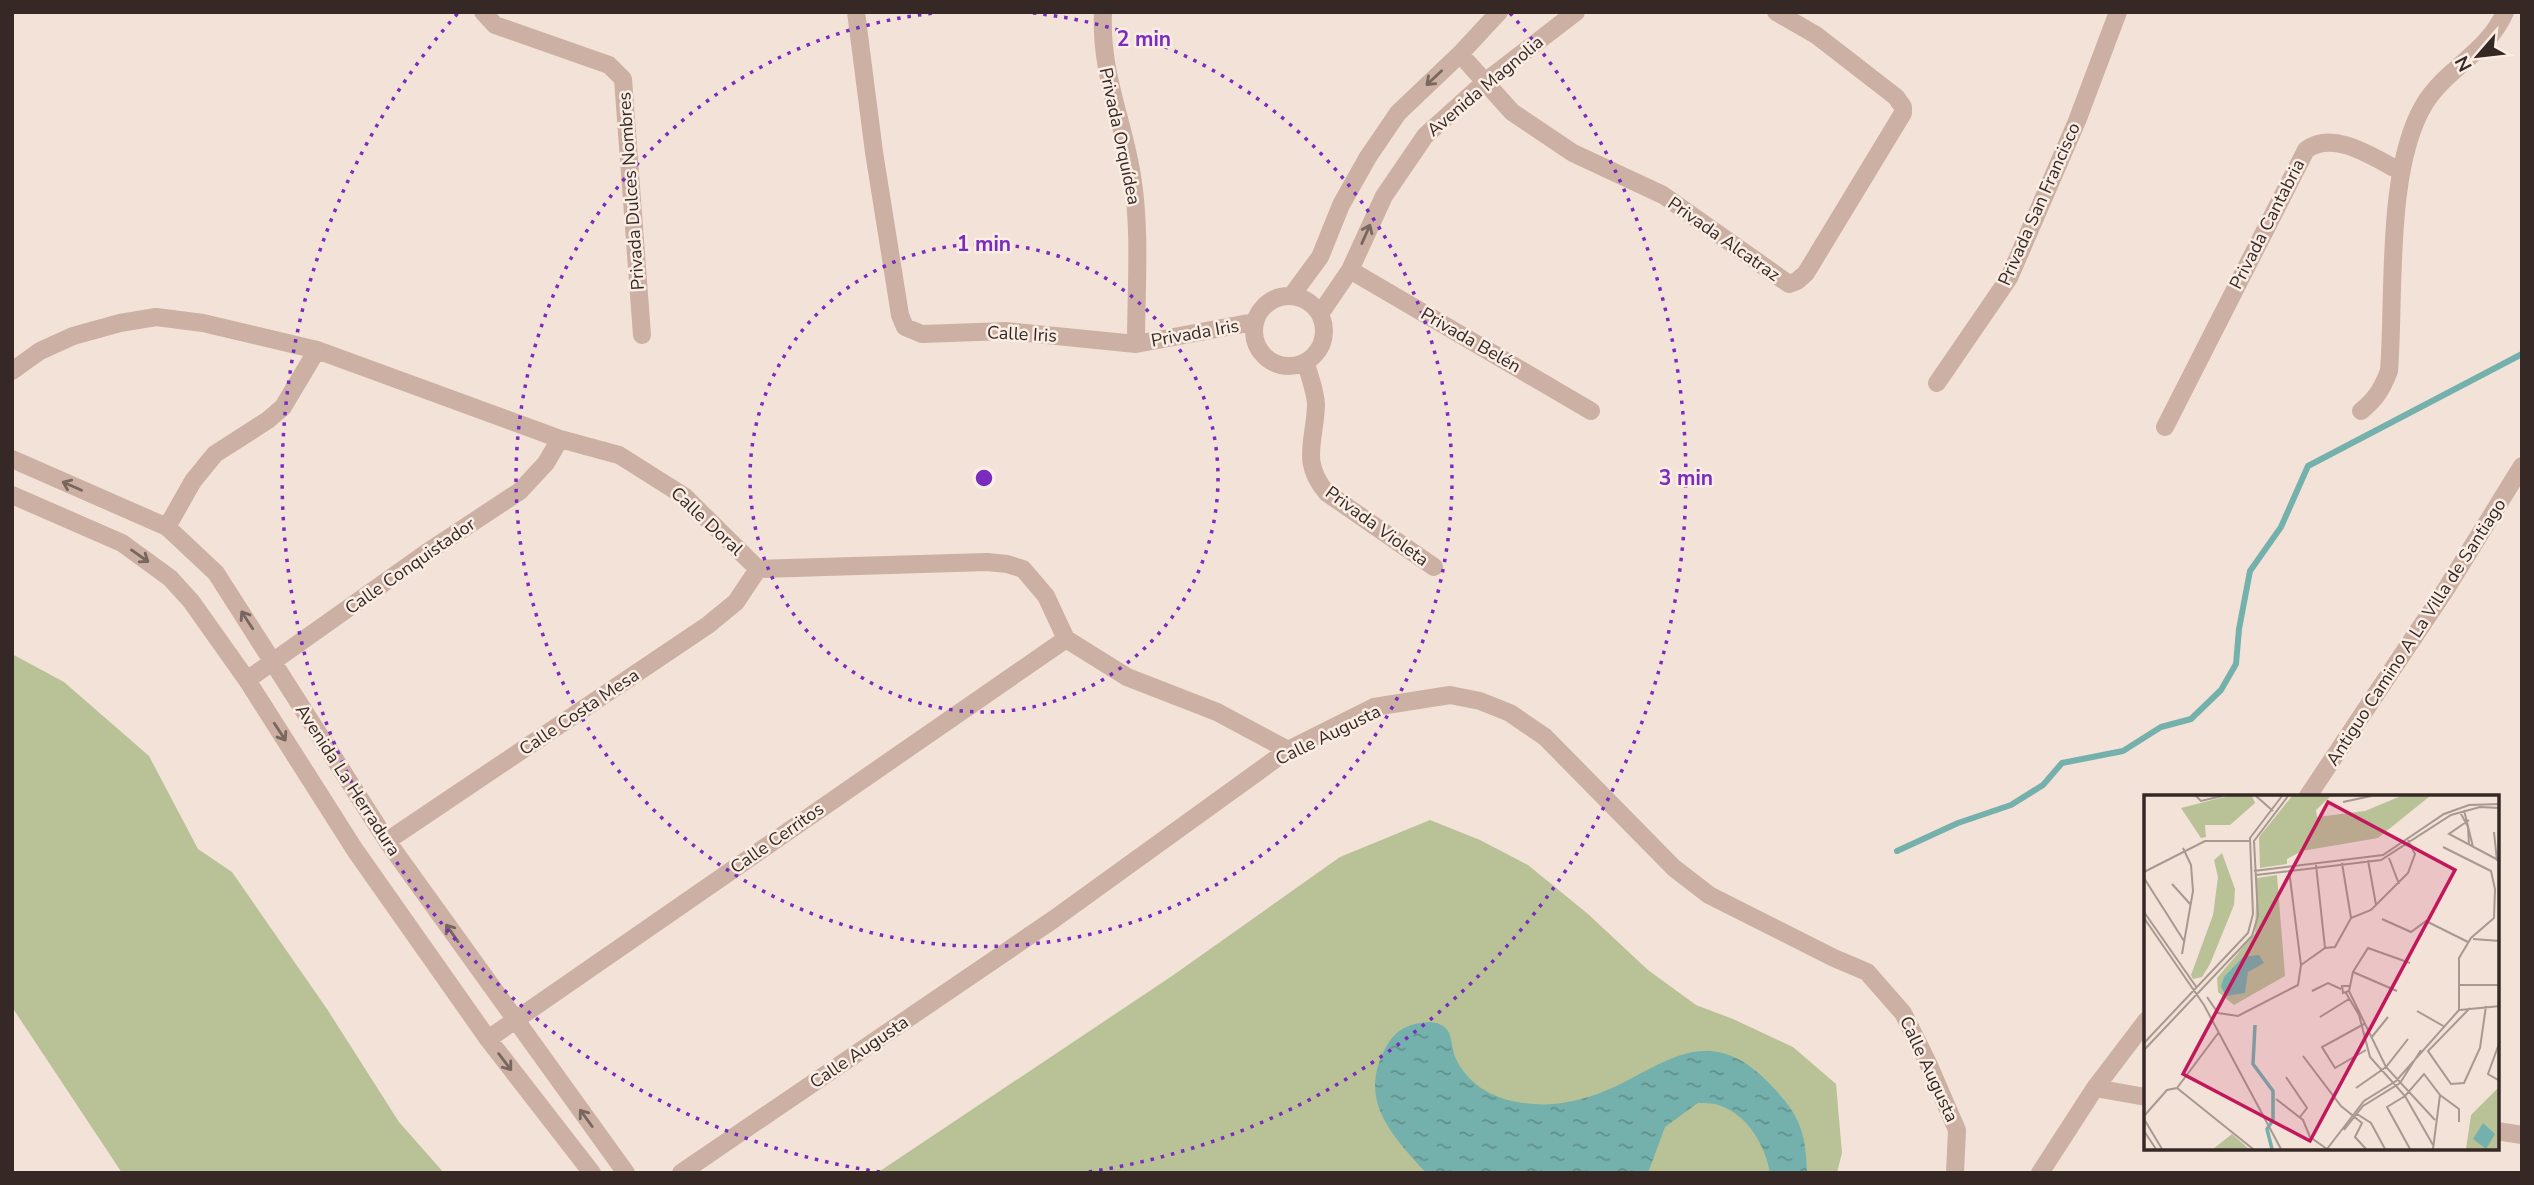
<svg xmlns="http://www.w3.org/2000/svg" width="2534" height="1185" viewBox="0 0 2534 1185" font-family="'Nunito Sans',sans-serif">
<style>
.grass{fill:#b9c297}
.water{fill:url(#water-ripples)}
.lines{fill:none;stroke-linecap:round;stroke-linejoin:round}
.stream{stroke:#75b1ac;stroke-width:6}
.minor{stroke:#cbb0a3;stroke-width:18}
.oneway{stroke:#79665e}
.ring{fill:none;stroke:#7b2cbf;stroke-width:3.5;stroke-dasharray:3.5 7}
.labels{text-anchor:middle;stroke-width:5;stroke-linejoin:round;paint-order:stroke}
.street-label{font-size:18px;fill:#362925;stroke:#faede4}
.inset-river{fill:none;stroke:#75b1ac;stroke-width:3.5}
.inset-road{fill:none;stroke:#a79890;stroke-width:2}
.view{fill:#c2185b;fill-opacity:0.15;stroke:#c2185b;stroke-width:3.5}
.inset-edge{fill:none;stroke:#362925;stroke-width:3.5}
.centre{fill:#7b2cbf;stroke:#faede4;stroke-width:3.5}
.ring-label{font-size:21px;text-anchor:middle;font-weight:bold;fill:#7b2cbf;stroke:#faede4;stroke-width:5;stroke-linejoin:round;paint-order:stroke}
</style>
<defs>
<pattern id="water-ripples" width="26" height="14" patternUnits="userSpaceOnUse" patternTransform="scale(1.75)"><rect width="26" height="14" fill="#75b1ac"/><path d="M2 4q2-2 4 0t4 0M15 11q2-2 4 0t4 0" fill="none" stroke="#61908c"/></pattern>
</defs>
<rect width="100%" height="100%" fill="#f3e2d7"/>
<path class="grass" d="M12,654l52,28 85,74 49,93 34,23 95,137 72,113 45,51h-322l-110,-166z
M1430,820l50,20 48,25 60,49 60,56 48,35 37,14 60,28 43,37 6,69 -5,20h-960l295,-197 168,-119z"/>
<path class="water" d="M1430,1022c6,1 14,2 18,9 4,7 4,18 7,26 12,26 35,40 62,45 22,4 43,3 64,-3 72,-18 117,-89 188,-16 30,31 37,47 38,90h-37c-5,-28 -22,-57 -49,-67 -6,-3 -16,-3 -23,-3l-33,24 -17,46h-222c-32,-36 -67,-70 -43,-120 10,-22 23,-30 47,-31z"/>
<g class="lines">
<path class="stream" d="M1897,851l61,-28 53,-18 32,-20 19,-22 61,-12 38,-24 30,-8 30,-29 15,-26 3,-35 11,-58 31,-44 27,-61 214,-112"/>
<path class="minor" d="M483,12l12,13 114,40 14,14 19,256
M856,12l18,140 26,163 5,12 17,7 84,-3 130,13 118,-22
M1103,12c-3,61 20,107 29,164 9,55 4,112 4,168
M1460,54l52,58 61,41 90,42 126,89 8,-3 9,-8 97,-160v-6l-7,-10 -80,-62 -40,-23
M1350,270l241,141
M1292,295l28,-38 21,-52 27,-48 30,-44 62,-59 39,-42
M1254 331a35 35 0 1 1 70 0a35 35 0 1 1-70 0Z
M1320,314l30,-44 34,-74 41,-60 60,-54 91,-70
M1306,363c3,13 10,29 10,42 -1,36 -16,57 11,88l107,74
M12,371l28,-20 33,-15 47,-13 36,-6 47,6 114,27 243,89 59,16 65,41 74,73 229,-7 20,2 16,5 23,27 20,43 61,38 90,35 71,38
M1937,383l72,-105 68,-157 41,-109
M2361,411c15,-12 21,-22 28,-40 6,-76 -4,-203 36,-268 22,-35 63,-51 80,-91
M2165,427l141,-277c28,-21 68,8 94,21
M12,459l155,68 49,46 171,268 239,332
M12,495l110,48 48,35 21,23 56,79 108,170 133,189 104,134
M167,527l26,-46 22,-27 53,-34 15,-13 34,-57
M247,680l179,-127 94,-62 26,-28 14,-24
M2308,796l138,-207 76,-123
M387,841l321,-216 28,-23 22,-33
M488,1039l578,-400
M2095,1088l51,9
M2497,1131l25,4
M681,1173l373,-254 234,-169 86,-43 76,-12 30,6 30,12 35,24 129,131 35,27 125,63 33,14 36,41 25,50 29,67 -2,43
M2040,1173l55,-85 51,-67"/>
</g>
<defs><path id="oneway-shaft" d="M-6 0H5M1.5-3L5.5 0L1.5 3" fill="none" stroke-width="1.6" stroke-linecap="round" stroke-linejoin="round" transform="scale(1.75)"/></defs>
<g class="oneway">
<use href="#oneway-shaft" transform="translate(1434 78) rotate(137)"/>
<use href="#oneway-shaft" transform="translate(1366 234) rotate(-66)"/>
<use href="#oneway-shaft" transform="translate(72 486) rotate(-156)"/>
<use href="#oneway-shaft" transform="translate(140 556) rotate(35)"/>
<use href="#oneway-shaft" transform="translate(247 620) rotate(-123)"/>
<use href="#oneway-shaft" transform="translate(280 732) rotate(57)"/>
<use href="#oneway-shaft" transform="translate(452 933) rotate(-125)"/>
<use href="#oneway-shaft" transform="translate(505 1062) rotate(53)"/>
<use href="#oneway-shaft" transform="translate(586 1118) rotate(-126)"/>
</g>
<g class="ring">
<circle cx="984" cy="478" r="234"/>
<path d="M1033 13A468 468 0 1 1 935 13"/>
<path d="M880 1172A702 702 0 0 1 458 13M1510 13A702 702 0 0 1 1088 1172"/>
</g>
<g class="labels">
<g class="street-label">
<text transform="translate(1485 86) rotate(-40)" y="6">Avenida Magnolia</text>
<text transform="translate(1120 136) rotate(78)" y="6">Privada Orquídea</text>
<text transform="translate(631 191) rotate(-94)" y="6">Privada Dulces Nombres</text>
<text transform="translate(2039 204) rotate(-66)" y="6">Privada San Francisco</text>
<text transform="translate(2267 224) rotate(-63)" y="6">Privada Cantabria</text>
<text transform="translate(1724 239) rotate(35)" y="6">Privada Alcatraz</text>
<text transform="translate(1195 333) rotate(-10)" y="6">Privada Iris</text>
<text transform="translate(1022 334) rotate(3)" y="6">Calle Iris</text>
<text transform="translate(1471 340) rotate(30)" y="6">Privada Belén</text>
<text transform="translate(707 521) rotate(43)" y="6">Calle Doral</text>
<text transform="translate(1377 526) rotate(36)" y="6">Privada Violeta</text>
<text transform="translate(410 566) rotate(-35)" y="6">Calle Conquistador</text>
<text transform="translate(2416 632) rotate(-57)" y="6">Antiguo Camino A La Villa de Santiago</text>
<text transform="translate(579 712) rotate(-34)" y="6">Calle Costa Mesa</text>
<text transform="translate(1328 735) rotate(-26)" y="6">Calle Augusta</text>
<text transform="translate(348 780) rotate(57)" y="6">Avenida La Herradura</text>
<text transform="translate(777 838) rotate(-35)" y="6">Calle Cerritos</text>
<text transform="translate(859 1052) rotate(-34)" y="6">Calle Augusta</text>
<text transform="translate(1929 1069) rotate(65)" y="6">Calle Augusta</text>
</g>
</g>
<g transform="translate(2144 795)">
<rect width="355" height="355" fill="#f3e2d7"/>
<path d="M84,1h24l3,7 -25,22h-25l1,12 -5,1 -20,-30zM148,1h39l-15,14 1,7 48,-6 36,-15h29l-52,42 -76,13 -15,8v5l-27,4 -1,-31zM78,58l13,36 -1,16 -24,59 -8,13 -9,2 -2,-4 22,-60 5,-38 -4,-17zM133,80l8,101 -51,29 -16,-13 -1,-14 38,-45 2,-55zM355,292v62h-33l5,-34zM88,339l17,15h-36z" fill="#b9c297"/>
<path d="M115,160l5,8 -16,9 -3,21 -19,3 -5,-9 3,-10 19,-20zM339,328l12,11 -9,15 -13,-10z" fill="#75b1ac"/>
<path class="inset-river" d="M111,230l-2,39 20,27v29l-6,9 5,20"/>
<path class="inset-road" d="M52,1l5,5 21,-5M112,1l17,15M199,7l28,-6M320,15l9,37M316,17l8,15 1,19M325,25l-20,14 51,27M350,37l3,29M245,63l10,26M224,65l8,45M198,68l9,55M172,70l9,83M110,76l129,-16 61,-41 25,-9 31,-1M0,77l61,-31h44M112,80l125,-15 70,-45 29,-8 20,1M0,83l40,63M28,89l19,21M0,117l53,76M0,123l60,87 77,144M238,124l29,13 15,-11 42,21M329,144l27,2M38,159l11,-63 -2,-26 -8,-17M157,170l24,-17 10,-1 16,-29 20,-8 37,-37 7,-19 -7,-14M209,177l44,19M315,190h41M205,191h-7l1,7 6,-2 4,-19 15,-24 42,15M168,196l16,-8 13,6M205,196l37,76 49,53M202,198l13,22 11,42 35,39 28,49M63,202l11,16 20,3 60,-31 3,-20 -12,-95M326,213l-42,43 23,33 13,-1 16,-35 6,-42M316,215l40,-4M273,216l28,16M176,222l29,-18M220,229l-42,23 13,21 31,-18M227,243l17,-21M356,246l-12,33 12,7M0,248l104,-110 5,-19 -3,-76 32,-42M0,255l108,-114 6,-20 -4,-75 34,-45M159,261l38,50 21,17 -7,14 11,12M142,282l21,31 -7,9M33,293l76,61M33,293l42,-56M212,293l30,-21 22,-28M132,304l27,21 7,17 17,12M213,319l14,9 14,26M0,321l23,-26 10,-2M0,324l18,30M200,335l19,-24 37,-23 21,-33M0,336l12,18M183,354l37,-48 32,-20 63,-71v-52l12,-20 23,-20 1,-29 -4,-18 -48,-24M266,354l-23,-42 18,-11 19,-22 16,21 19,14v13M289,354l7,-54"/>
<path class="view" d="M184,7l127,68 -145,271 -127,-67z"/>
<rect width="355" height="355" class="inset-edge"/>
</g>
<circle cx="984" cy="478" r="10" class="centre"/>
<g class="ring-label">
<text x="1144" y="46">2 min</text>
<text x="984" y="251">1 min</text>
<text x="1686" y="485">3 min</text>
</g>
<rect width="2534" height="1185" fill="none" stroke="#362925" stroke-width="28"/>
<g transform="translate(2478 56) rotate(242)" stroke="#faede4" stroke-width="5" paint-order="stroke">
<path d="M0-5L12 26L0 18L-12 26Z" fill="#362925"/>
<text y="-10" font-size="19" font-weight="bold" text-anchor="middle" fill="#362925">N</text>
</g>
</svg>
